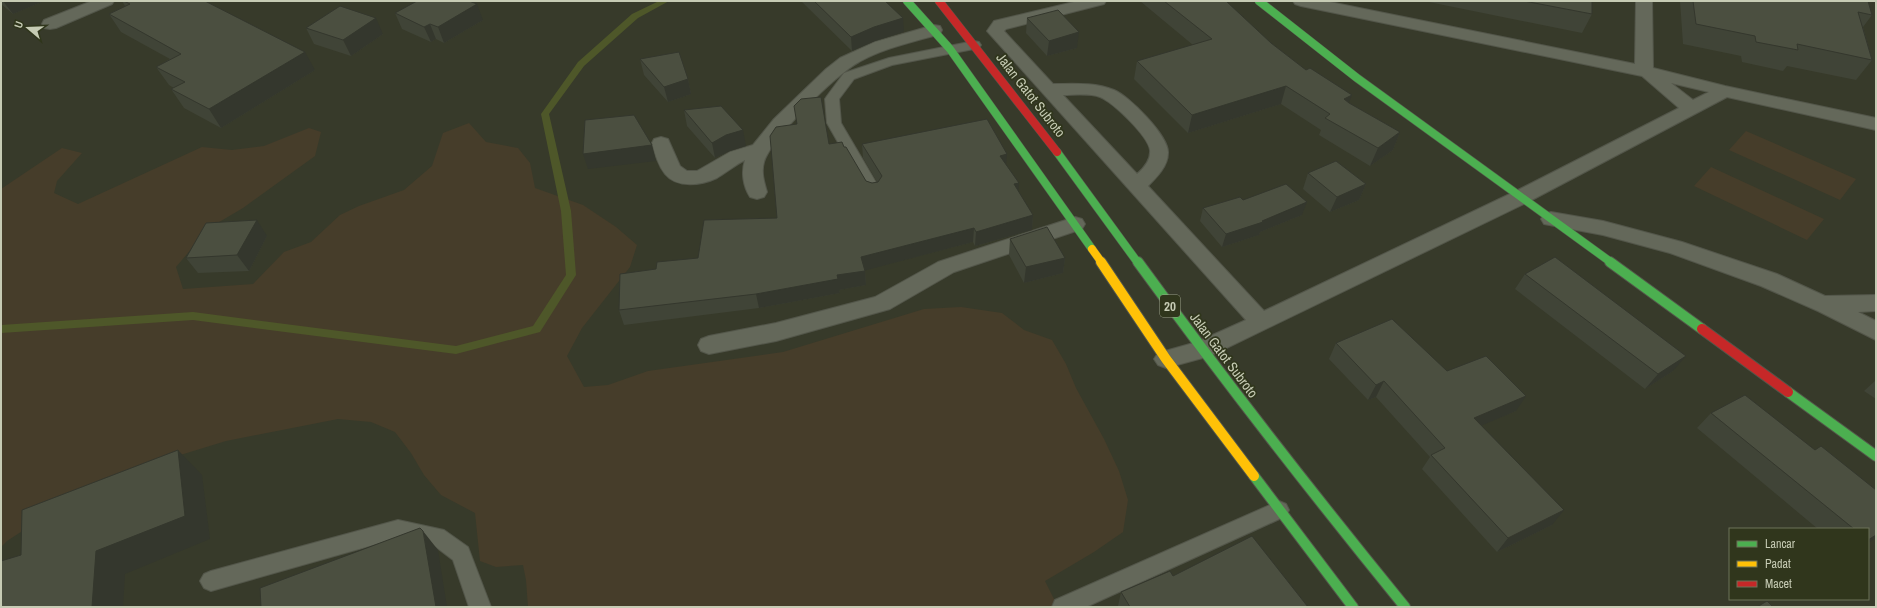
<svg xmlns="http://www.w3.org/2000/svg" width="1877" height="608" viewBox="0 0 1877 608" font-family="'Archivo Narrow',sans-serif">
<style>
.green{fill:#463d2a}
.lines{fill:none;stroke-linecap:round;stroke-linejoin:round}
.stream{fill:#4e5729;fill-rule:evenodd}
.lane-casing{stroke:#53564a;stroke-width:2}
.street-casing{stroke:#53564a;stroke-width:2}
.fast-far1-casing{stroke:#53564a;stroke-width:9}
.fast-casing{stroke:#53564a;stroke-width:12}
.slow-far1-casing{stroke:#53564a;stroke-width:9}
.slow-casing{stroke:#53564a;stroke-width:12}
.jam-far1-casing{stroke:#53564a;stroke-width:9}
.jam-casing{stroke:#53564a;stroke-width:12}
.lane{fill:#64685a;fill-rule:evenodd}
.street{fill:#64685a;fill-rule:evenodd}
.fast-far1{stroke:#4caf50;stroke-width:8}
.fast{stroke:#4caf50;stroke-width:10}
.slow-far1{stroke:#ffc107;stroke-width:8}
.slow{stroke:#ffc107;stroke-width:10}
.jam-far1{stroke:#c62828;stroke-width:8}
.jam{stroke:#c62828;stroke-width:10}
.wall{fill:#404437}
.shaded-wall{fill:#34372d}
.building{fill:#4b4f40;stroke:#34372d}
.labels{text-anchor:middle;stroke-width:3.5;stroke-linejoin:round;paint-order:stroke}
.shield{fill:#30361c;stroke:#999e86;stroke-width:1}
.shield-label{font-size:13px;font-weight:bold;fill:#c6cbb4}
.street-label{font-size:14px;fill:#c6cbb4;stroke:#30361c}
</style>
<rect width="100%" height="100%" fill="#373a2a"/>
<path class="green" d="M469,123l17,19 32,6 12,15 5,25 48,17 33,22 21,18 -7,22 -48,61 -15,28 17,31 24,-2 40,-14 135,-19 141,-43 37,-2 41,6 22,17 28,10 14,24 10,24 28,51 15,32 9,29 -5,32 -29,20 -49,29 13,26h-530l-2,-27 -3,-15 -27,2 -16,-6 -5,-48 -34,-18 -17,-20 -13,-22 -16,-21 -24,-10 -33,-3 -112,22 -124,38 -95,62 -6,6v-358l61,-41 20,5 -25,28 -3,12 24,11 124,-57 30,3 32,-4 45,-18 12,4 -6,24 -72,52 -34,20 -33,39 7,22 70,-5 31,-32 27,-10 29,-27 19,-9 45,-16 28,-24 11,-33z
M1746,131l110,48 -16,21 -111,-50z
M1711,167l113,52 -17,21 -113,-54z"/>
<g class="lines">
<path class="stream" d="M659,1h10l-31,17 -54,48 -35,48 22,97 5,64 -36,57 -84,22 -263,-34 -192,13v-8l192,-13 263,34 77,-20 33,-51 -5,-64 -20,-97 37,-52 54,-48z"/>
<defs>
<path id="lane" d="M974,41l5,1 2,3 -2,3 -87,17 -38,14 -15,20 2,24 40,68 -3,4 -5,1 -5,-1 -41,-72 -2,-24 2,-3 17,-23 45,-15z
M1279,501l7,3 3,6 -3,6 -200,91h-34l3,-7z
M398,520l46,10 24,17 23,60h-22l-16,-47 -21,-16 -34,-6 -187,53 -7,-3 -4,-7 4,-7 7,-3z"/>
<path id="street" d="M92,1h22l-2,3 -56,24 -6,1 -6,-1 -2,-4 2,-4z
M1078,1h28l-2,3 -98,25 -2,2 49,53c20,0 41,-2 61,6 15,6 55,46 54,63 0,13 -11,24 -20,33l116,125 250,-119 165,-84 -37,-32 -341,-70 -6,-2 -2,-3h32l310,63 1,-63h16l1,67 72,18 151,32v12l-149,-33 -199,105 -318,154 -44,12 -8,-3 -4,-6 4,-6 39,-11 49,-22 -259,-289 7,-10zM1671,83l38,9 -16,8zM1063,95c12,0 26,-2 37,2 13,5 48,39 50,53 1,10 -6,18 -13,24z
M934,25l6,1 2,4 -2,4c-27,8 -56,14 -81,28 -23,12 -89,78 -95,100 -3,10 0,20 3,30l-3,5 -7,2 -7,-2c-7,-11 -9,-25 -5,-37 -10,5 -18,12 -28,18 -15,7 -40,11 -52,-4 -7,-9 -10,-20 -13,-31l2,-4 7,-2 7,2 12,27 7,5h10l33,-19 23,-7 21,-26 52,-50 14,-11 35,-16z
M1551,212l52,9 79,21 95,32 48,22 51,-1v16l-18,1 18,9v19l-58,-29 -57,-25 -91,-33 -67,-18 -59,-11 -3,-5 3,-5z
M1075,217l7,2 3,5 -3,5 -128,43 -64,37 -114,32 -67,13 -8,-3 -3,-6 3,-6 8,-3 67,-13 99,-26 63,-35z"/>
<path id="fast-far1" d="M907,1l43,48 142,200
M1259,1l98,77 255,185
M1057,152l81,111"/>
<path id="fast" d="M1138,262c86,118 175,232 267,345
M1610,262l92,67
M1788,392l88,64
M1254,476l99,131"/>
<path id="slow-far1" d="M1092,249l10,14"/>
<path id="slow" d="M1101,262l65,97 88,117"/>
<path id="jam-far1" d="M939,1l118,151"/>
<path id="jam" d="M1702,329l86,63"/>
</defs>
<use href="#lane" class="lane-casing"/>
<use href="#street" class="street-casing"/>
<use href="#fast-far1" class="fast-far1-casing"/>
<use href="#fast" class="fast-casing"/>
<use href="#slow-far1" class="slow-far1-casing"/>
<use href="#slow" class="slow-casing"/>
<use href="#jam-far1" class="jam-far1-casing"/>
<use href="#jam" class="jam-casing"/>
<use href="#lane" class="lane"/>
<use href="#street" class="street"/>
<use href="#fast-far1" class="fast-far1"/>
<use href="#fast" class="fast"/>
<use href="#slow-far1" class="slow-far1"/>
<use href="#slow" class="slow"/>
<use href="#jam-far1" class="jam-far1"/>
<use href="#jam" class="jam"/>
</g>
<path class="wall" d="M1,1h43l-31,13 -12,-10z
M122,1h83l110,69 -94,58 -37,-20 -13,-19 3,-1 -5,-3 -13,-18 14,-8 -49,-27 -12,-18 16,-8z
M801,1h84l19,31 -29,9 -23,10z
M1140,1h86l45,42 78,60 51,29 -7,18 -23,16 -51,-31 2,-5 -40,-26 -93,29 -54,-54 3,-18 56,-16z
M1424,1h168v13l-10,19z
M1680,1h188l4,14 -9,12 9,33 -16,20 -69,-14 -4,5 -41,-9 -1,-6 -58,-12z
M395,13l88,7 -39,23 -8,-4 -5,3 -29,-13z
M1027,18l50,30 -30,8 -21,-23z
M306,28l77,6 -32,22 -37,-12z
M640,59l48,20 3,15 -23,8 -24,-27z
M684,110l62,36 -16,5 -15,7 -28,-32z
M829,144l15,3 22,34 6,2 5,-1 -14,-24 -1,-14 144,21 12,27 15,23 -1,15 -57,16 -2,-4 -108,28 1,15 -27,5 1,3 -81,15 -135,17 -5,-15 37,-41 42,-11 79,-40z
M1308,173l58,11 -7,16 -29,12 -27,-23z
M1243,200l59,15 -42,17 -1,3 -37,12 -22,-26 3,-13z
M267,236l-18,35 -51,2 -12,-15z
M1010,239l55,19 -2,15 -39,10 -15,-28z
M1525,274l148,97 -28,18 -130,-100z
M1336,343l111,28 69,40 -35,14 71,100 -55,27 -75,-83 8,-12 -54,-60 -8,3 -39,-41z
M1876,380v19l-12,-8z
M1711,413l157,116h-50l-121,-101z
M1173,576l135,31h-190v-1l3,-14z"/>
<path class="shaded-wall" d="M3,1h41l-31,13z
M477,4l6,16 -39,23 -6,-16z
M376,18l7,16 -32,22 -8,-16z
M903,18l1,14 -29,9 -23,10 -1,-14 23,-10z
M430,24l6,15 -5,3 -7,-15z
M1079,32l-2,16 -30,8 2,-15z
M305,52l10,18 -94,58 -12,-19z
M688,79l3,15 -23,8 -4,-15z
M1286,86l-5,18 -93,29 4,-18z
M1352,95l-7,17 -1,-13z
M743,130l3,16 -16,5 -15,7 -3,-15 14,-8z
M1400,132l-7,18 -23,16 8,-18z
M652,145l4,16 -68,8 -5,-15z
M1007,154l-1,15 -6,-13z
M1019,183l-1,14 -4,-13z
M1366,184l-7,16 -29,12 7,-15z
M1307,202l-5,13 -42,17 -1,3 -37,12 4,-13 36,-13z
M1033,215l-1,15 -57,16 1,-14z
M257,220l10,16 -18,35 -12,-16z
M974,228l-1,14 -110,29 -2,-14z
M1065,258l-2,15 -39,10 2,-16z
M865,271l1,14 -27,5 1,3 -81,15 -3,-14 81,-19z
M1686,356l-13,15 -28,18 13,-15z
M1384,381l-8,16 -8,3 8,-15z
M1526,396l-10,15 -52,22 10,-15z
M178,450l24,25 8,64 -85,35 -2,33h-31l4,-56z
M1564,510l-12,15 -55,27 11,-14z
M423,531l15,19 9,57h-11z
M1876,535v3l-8,5v-3z"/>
<path class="building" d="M124,1h81l100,51 -96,57 -38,-20 14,-7 -29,-15 25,-13 -72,-40 21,-10z
M417,1h52l8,3 -39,23 -8,-3 -6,3 -29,-14z
M814,1h71l18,17 -29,9 -23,10z
M1164,1h62l45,42 35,27 4,-2 42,27 -8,4 5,4 51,29 -22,16 -53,-30 5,-4 -44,-28 -94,29 -55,-54 75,-22z
M1524,1h68v13z
M1693,1h175l4,14 -14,-3 14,48 -75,-16 1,6 -42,-8 -1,-6 -59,-12z
M340,6l36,12 -33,22 -37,-12z
M1058,10l21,22 -30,9 -22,-23z
M679,52l9,27 -24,8 -24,-28z
M821,97l8,47 13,-2 2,5h2l20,34 6,2 6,-1 4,-6 -20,-32 125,-25 20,35 -7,2 19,27 -5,1 19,31 -57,17 -2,-4 -113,29 4,14 -28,4 1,4 -82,15 -137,16 1,-36 36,-5 1,-7 41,-4 6,-38 73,-2 -7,-82 6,-9 21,-3 -3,-18 7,-7z
M721,106l22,24 -17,5 -14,8 -28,-33z
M634,115l18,30 -69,9 2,-34z
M1336,161l30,23 -29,13 -29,-24z
M1286,184l21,18 -45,19 1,1 -37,12 -23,-26 37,-11 3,3z
M257,220l-20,35 -51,3 20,-35z
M1047,227l18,31 -39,9 -16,-28z
M1555,257l131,99 -28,18 -133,-100z
M1392,319l55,52 39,-15 40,40 -52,22 90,92 -56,28 -77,-83 14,-7 -61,-67 -8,4 -40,-42z
M1745,395l70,55 6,-4 55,44v45l-8,5v-11h-14l-143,-116z
M178,450l7,66 -89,35 -4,56h-91v-46l20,-6 1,-45z
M420,528l3,3 13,76h-175l-1,-19z
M1252,536l56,71h-178l-9,-15 49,-21 3,5z
M1767,601l6,6h-16z"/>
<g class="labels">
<rect class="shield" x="1160" y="295" width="20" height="22" rx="3"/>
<g class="shield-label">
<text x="1170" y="311">20</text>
</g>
<g class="street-label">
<text transform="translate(1031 95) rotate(52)" y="5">Jalan Gatot Subroto</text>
<text transform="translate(1224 355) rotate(53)" y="5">Jalan Gatot Subroto</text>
</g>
</g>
<rect width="1877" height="608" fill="none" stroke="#c6cbb4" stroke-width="4"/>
<rect x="1729" y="528" width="140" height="72" fill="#30361c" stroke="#6c7259"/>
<rect x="1737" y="541" width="20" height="6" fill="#4caf50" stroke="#6c7259"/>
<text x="1765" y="548" font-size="12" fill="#c6cbb4">Lancar</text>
<rect x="1737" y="561" width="20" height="6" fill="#ffc107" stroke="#6c7259"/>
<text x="1765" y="568" font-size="12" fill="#c6cbb4">Padat</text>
<rect x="1737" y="581" width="20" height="6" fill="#c62828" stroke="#6c7259"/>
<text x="1765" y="588" font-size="12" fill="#c6cbb4">Macet</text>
<g transform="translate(28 28) rotate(289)" stroke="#30361c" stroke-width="3" paint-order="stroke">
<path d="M0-3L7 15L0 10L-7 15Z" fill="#c6cbb4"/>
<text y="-6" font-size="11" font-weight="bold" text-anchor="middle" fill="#c6cbb4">U</text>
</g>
</svg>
